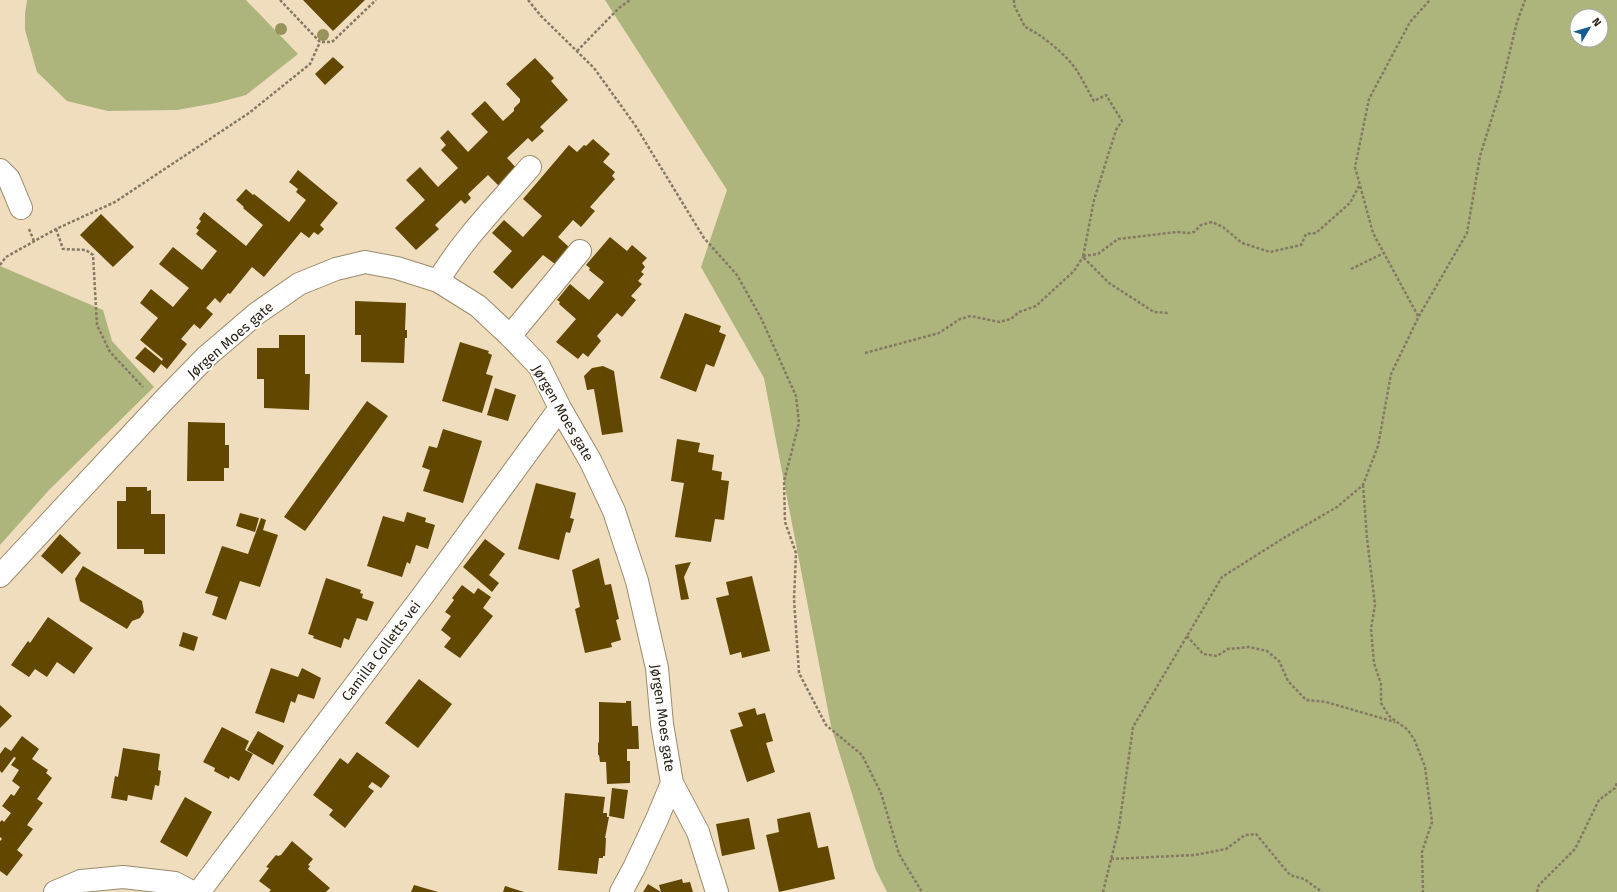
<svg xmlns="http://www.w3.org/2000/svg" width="1617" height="892" viewBox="0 0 1617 892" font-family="'Fira Sans',sans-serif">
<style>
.green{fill:#adb57c;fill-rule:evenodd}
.building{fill:#624700}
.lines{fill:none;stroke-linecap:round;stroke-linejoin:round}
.minor-casing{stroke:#9a8a6c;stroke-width:24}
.path{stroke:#857964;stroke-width:2.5;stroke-dasharray:3 2;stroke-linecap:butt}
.minor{stroke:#fff;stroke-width:22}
.tree{fill:#97935a}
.labels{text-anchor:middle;stroke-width:4;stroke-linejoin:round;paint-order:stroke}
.street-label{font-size:14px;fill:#292216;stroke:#fff}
</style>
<rect width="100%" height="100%" fill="#efddbd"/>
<path class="green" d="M27,0h219l52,54 -52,41 -30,8 -39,7 -69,1 -41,-10 -30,-29 -12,-42v-16z
M605,0h1012v892h-730l-12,-24 -44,-142 -67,-348 -63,-111 26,-77zM1577,16h24v24h-24z
M0,266l103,44 9,31 42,46 -105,103 -49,55z"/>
<path class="building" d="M303,0h62l-32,31z
M333,57l11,10 -19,18 -10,-11z
M535,58l19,20 -3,3 17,19 -28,27 4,4 -12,11 -4,-4 -21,20 12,13 -18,17 -13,-13 -20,19 3,4 -6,6 -4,-4 -26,25 4,4 -23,21 -21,-22 30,-28 -19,-20 14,-13 18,20 20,-19 -17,-18 5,-5 -6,-7 8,-8 20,22 20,-20 -17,-18 14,-13 18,20 11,-10v-3l6,-6v-3l-14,-15z
M593,139l17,15 -7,8 12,10 -3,4 3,3 -25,28 5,4 -14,16 -8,-7 -15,17 11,10 -14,17 -12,-9 -31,34 -19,-17 19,-21 -20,-18 12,-13 19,17 19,-21 -19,-17 46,-54 8,7 7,-7 2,1z
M298,170l40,33 -18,22 4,4 -6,6 -4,-3 -5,6 -8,-6 -37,45 -12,-10 -22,27 -2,-1 -8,10 -5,-5 -9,10 7,6 -13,15 -6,-5 -13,15 6,5 -20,25 -6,-5 -7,9 -19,-15 10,-11 17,14 1,-2 -23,-19 18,-22 -18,-15 11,-14 22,18 16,-19 -30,-24 14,-17 29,23 15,-19 -21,-17 3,-4 -3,-2 5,-7 -2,-2 5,-7 42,34 17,-21 -20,-17 1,-1 -8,-7 10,-11 7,6 1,-1 35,28 17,-22 -10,-8 2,-3 -9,-7z
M101,214l33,33 -21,20 -33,-32z
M610,237l17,14 5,-6 15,13 -5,5 3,4 -4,5 3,2 -6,7 4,3 -11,12 5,4 -14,17 -5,-4 -20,23 4,5 -13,16 -5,-4 -5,6 -22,-17 20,-23 -17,-15 1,-2 -3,-2 13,-16 19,16 15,-18 -15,-12 1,-2 -4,-3z
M355,301l51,2 -1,27h2v8h-2l-1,25 -43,-1v-27h-6z
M685,313l36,13 -2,6 7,3 -12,32 -8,-3 -10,28 -36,-14z
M279,335h26v39h5l-1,36 -45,-2v-29h-7v-31h22z
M460,342l29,9 -1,2 4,2 -6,19 7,2 -11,37 -40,-12z
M603,366l11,5 9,61 -21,3 -8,-46 -7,1 -3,-14 8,-8z
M495,388l21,7 -8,26 -21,-6z
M367,401l21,15 -83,115 -21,-14z
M188,422l37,1v22h4v23h-5v13h-37z
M443,429l39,12 -19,62 -40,-12 7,-21 -8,-3 7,-21 8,2z
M677,439l23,4 -2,9 16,3 -2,15 10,2 -1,8 8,1 -5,39 -9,-1 -4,23 -36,-5 9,-54 -13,-2z
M536,483l40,10 -6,25 4,1 -4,14 -4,-1 -7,28 -41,-11z
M126,487h21v4l4,-1v24h14v40h-21v-5h-27v-48h9z
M407,512l19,6 -1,4 10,3 -7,24 -12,-4 -6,19 -3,-2 -5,15 -35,-11 16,-50 21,6z
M240,513l19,5 -4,14 -19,-6z
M261,518l5,2 -3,10 15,5 -18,52 -20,-6 -14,39 -14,-5 6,-18 -13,-4 17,-47 26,8z
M60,534l21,19 -19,21 -21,-18z
M485,539l20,15 -16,21 10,8 -7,9 -29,-25z
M599,558l6,27 6,-1 8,35 -3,1 5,20 -10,3 1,4 -27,6 -10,-44 5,-2 -8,-37z
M691,562l-7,15 5,22 -8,1 -6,-35z
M83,566l59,35 2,11 -4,6 -8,3 -5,8 -47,-28 -5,-22z
M752,576l18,75 -28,7 -1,-6 -11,3 -14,-57 13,-3 -3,-13z
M326,578l35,12 -1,3 3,1 -1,4 12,4 -7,19 -10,-3 -8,22 -5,-2 -3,10 -28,-10 1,-2 -6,-2z
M462,585l12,9 4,-6 13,9 -8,11 10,8 -33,42 -16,-11 7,-9 -10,-8 10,-14 -6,-4 9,-12 -2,-2z
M48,617l45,31 -19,26 -17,-12 -10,15 -12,-8 -6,8 -18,-12 17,-24 2,2z
M183,632l15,5 -4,14 -15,-5z
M271,668l27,9 4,-9 19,10 -7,21 -16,-5 -3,9 -4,-2 -7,22 -29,-10z
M419,679l33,25 -34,44 -33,-25z
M626,701h5l1,25h6l1,23h-12v12h3v22l-23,1 -1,-22h-6l-1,-7h-1v-12l1,-1v-40l27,1z
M0,705l12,11 -12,12z
M755,708l2,7 8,-2 8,28 -7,2 9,29 -28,10 -17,-52 13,-4 -5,-13z
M222,727l27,14 -4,9 8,4 -14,27 -9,-5 -1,3 -15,-8 1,-3 -12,-6z
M258,731l26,15 -11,19 -26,-15z
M22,736l17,13 -7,10 16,11 -2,3 6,5 -15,21 6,4 -16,22 6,4 -16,21 6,5 -16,21 -7,-5v-30l2,-2 -2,-2v-15l2,-2 2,2 7,-9 -9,-7 9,-12 3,2 6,-9 -8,-6 7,-11 -8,-5 5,-7 -2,-1 -12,16 -2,-2v-17l5,-7 6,4z
M123,748l37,6 -2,16 3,1 -2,15 -4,-1 -3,15 -24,-5 -1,6 -16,-3 4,-22 3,1z
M357,752l33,24 -9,12 -9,-6 -4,5 6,4 -29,37 -16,-13 4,-5 -20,-15 27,-37 8,6z
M612,788l16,2 -4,29 -15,-3z
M565,793l40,4 -2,16h4v4h2l-4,21h1l-1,18h-2v2h-4l-2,16 -39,-4z
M185,797l27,15 -25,45 -27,-15z
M810,812l8,36 10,-2 7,33 -56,13 -13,-57 13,-3 -2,-13z
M749,818l6,31 -33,7 -6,-32z
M292,841l21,18 -5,6 2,1 -2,3 22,19 -4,4h-57l2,-2 -12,-9 10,-13 -3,-1 10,-12 2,1 3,-1z
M682,879l1,4 7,-1 3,10h-50l5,-8 13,8 -2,-7z
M414,885l24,7h-27z
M505,886l19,6h-21z"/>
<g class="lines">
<defs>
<path id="minor" d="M0,170l9,9 12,29
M438,281c25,-42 60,-77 92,-114
M510,336l70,-85
M0,576l164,-176 43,-44 49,-42 43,-30 37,-15 29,-7 32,6 41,13 40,25 32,30 29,30 21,42 31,54 23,49 23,70 20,87 5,56 10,59 -15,36 -23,49 -13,24
M672,783l26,49 19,60
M55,892l26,-11 42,-4 52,6 17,9
M199,892l225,-298 136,-186"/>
</defs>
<use href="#minor" class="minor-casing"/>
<path class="path" d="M280,0l40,42h12l44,-42
M528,0l13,16 53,52 41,57 69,113 33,37 24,43 35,78 3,27 -15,58 1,41 11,31 -2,46 5,74 27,52 36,30 19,38 18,61 23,38
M1014,0v5l11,22c16,7 43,29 52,44 6,9 11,20 17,30l12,-6 16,26 -6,9 -22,70 -11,57 26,26 45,29 15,1
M577,51l42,-43 11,-8
M29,229l5,12
M56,229l7,20 23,1 7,5 4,70 13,27 33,35
M1083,256l15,-2 20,-15 59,-7 12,1 5,-1 7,-7 11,-3 11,5 19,16 28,9 31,-7 5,-11 10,-1 34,-30 9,-17
M0,265l6,-8 50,-28 59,-27 134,-89 61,-49 10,-22
M1351,269l33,-16
M1418,316l-45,-83 -18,-66 14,-68 41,-77 20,-22
M865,353l74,-20 21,-14 11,-3 28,6 12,-3 8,-7 17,-6 38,-35 9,-14
M1363,485l4,53 8,67 -4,24 3,34 7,21v19l8,13 19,14 7,11 10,26 7,55 -10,30 1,40
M1187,636l16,18 14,2 11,-7 21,-2 18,4 12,10 9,20 18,19 20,2 69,20
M1111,859l84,-4 31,-6 19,-14 11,-1 34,41 14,4 18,13
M1103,892l16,-65 14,-100 89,-150 60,-38 55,-32 26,-22 15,-39 13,-72 28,-58 48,-83 13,-77 20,-64 17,-70 8,-22
M1537,892l2,-7 36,-36 24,-49 16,-12 2,-5"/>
<use href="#minor" class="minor"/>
</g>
<g class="tree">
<circle cx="281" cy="29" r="6"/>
<circle cx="323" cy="35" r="6"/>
</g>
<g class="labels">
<g class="street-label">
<text transform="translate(230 340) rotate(-41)" y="5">Jørgen Moes gate</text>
<text transform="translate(563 413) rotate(60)" y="5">Jørgen Moes gate</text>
<text transform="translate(381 651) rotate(-53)" y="5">Camilla Colletts vei</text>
<text transform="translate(663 718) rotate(82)" y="5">Jørgen Moes gate</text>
</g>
</g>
<g transform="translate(1589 28) rotate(52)"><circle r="19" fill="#ffffff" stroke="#a9a7a2"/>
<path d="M0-3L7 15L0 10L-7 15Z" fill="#155c91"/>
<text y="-6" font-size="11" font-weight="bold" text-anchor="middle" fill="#292216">N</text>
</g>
</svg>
